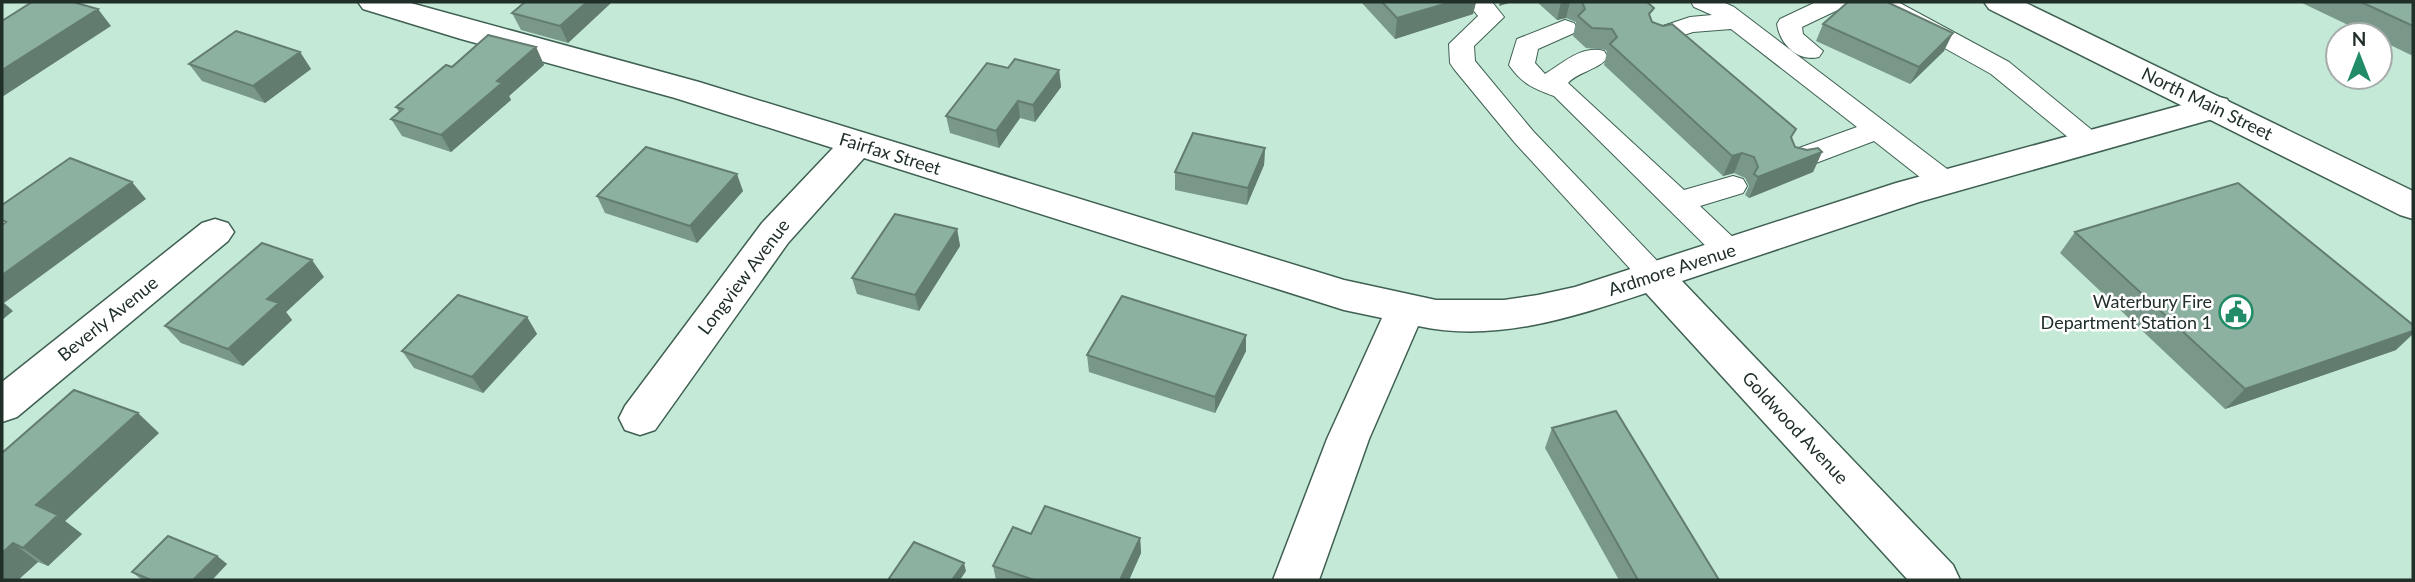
<svg xmlns="http://www.w3.org/2000/svg" width="2415" height="582" viewBox="0 0 2415 582" font-family="Lato,sans-serif">
<style>
.lines{fill:none;stroke-linecap:round;stroke-linejoin:round}
.service-casing{stroke:#3f6052;stroke-width:2}
.minor-casing{stroke:#3f6052;stroke-width:3}
.secondary-casing{stroke:#3f6052;stroke-width:3}
.service{fill:#fff;fill-rule:evenodd}
.minor{fill:#fff;fill-rule:evenodd}
.secondary{fill:#fff;fill-rule:evenodd}
.wall{fill:#79988a}
.shaded-wall{fill:#637c70}
.building{fill:#8db1a0;stroke:#637c70;stroke-width:2}
.labels{text-anchor:middle;stroke-width:5;stroke-linejoin:round;paint-order:stroke}
.street-label{font-size:18px;fill:#212f29;stroke:#fff}
.poi-label{font-size:18px;fill:#212f29;stroke:#fff;text-anchor:end}
</style>
<rect width="100%" height="100%" fill="#c4e9d7"/>
<g class="lines">
<defs>
<path id="service" d="M1467,2h25l12,15 -30,29 1,15 58,70 131,137 5,8 -5,8 -10,3 -10,-3 -129,-141 -61,-74 -4,-6 -1,-19 29,-28z
M1691,2h32l11,5 221,168 4,7 -4,7 -10,3 -10,-3 -61,-48 -66,25 -10,2 -10,-2 -4,-7 4,-7 69,-25 -126,-98 -38,3 -36,12 -9,-3 -3,-5 3,-5 42,-14 22,-2 -18,-8z
M1816,2h31l-3,5 -42,20 1,7 20,17 -4,6c-22,5 -39,-13 -42,-33l3,-5z
M1868,2h30l111,60 89,73 4,6 -4,6 -9,3 -9,-3 -89,-73 -120,-67z
M1565,20l9,3 3,5 -3,5 -36,16 -3,14 10,11c17,-10 36,-29 59,-23l4,6c-9,13 -29,14 -40,26l116,107 49,-14 10,3 4,7 -4,7 -43,13 39,37 4,8 -4,8 -10,3 -10,-3 -165,-163c-20,-7 -33,-13 -45,-31l8,-26z"/>
<path id="minor" d="M358,2h49l292,80 645,198 92,20h68l34,-5 37,-8 321,-104 319,-87 12,3 5,8 -5,8 -308,87 -237,79 271,284 7,15h-52l-262,-287c-73,24 -150,50 -228,33l-49,113 -50,141h-46l54,-141 55,-121 -38,-8 -480,-152 -76,85 -133,187 -15,5 -15,-5 -6,-12 6,-12 137,-183 71,-75 -158,-50 -214,-59 -98,-30z
M215,219l13,4 6,9 -6,9 -211,176 -15,5v-40l200,-159z"/>
<path id="secondary" d="M1984,2h40l389,189v28l-13,-4 -411,-206z"/>
</defs>
<use href="#service" class="service-casing"/>
<use href="#minor" class="minor-casing"/>
<use href="#secondary" class="secondary-casing"/>
<use href="#service" class="service"/>
<use href="#minor" class="minor"/>
<use href="#secondary" class="secondary"/>
</g>
<path class="wall" d="M525,2h87l-44,41 -47,-13 -9,-17z
M1361,2h115l-3,12 -78,25z
M1537,2h110l5,20 140,117 3,8 12,3 15,2 -9,20 -64,26 -4,-3 4,-9 -4,-8 -11,-5 -11,3 -119,-111 3,-13 -1,-2 -20,-2 -13,-12 3,-14 -10,-4 -9,2z
M2300,2h113v54l-33,-16v-5h-11z
M1823,24l121,27 -34,33 -94,-43z
M536,47l8,18 -35,31 2,4 -60,52 -49,-16 -11,-17 8,-7 -3,-5z
M300,52l11,17 -46,34 -63,-22 -13,-17z
M1008,68l51,2 2,17 -26,35 -15,-4 -21,30 -49,-15 -4,-17z
M1265,148l-1,17 -17,40 -72,-15v-18z
M743,191l-46,52 -92,-30 -8,-17z
M957,229l3,17 -41,65 -62,-17 -5,-16z
M2075,232l321,118 -171,59 -165,-156z
M324,277l-38,35 6,8 -49,46 -62,-23 -16,-17z
M527,317l10,17 -54,59 -69,-25 -12,-17z
M1246,351l-31,62 -126,-41 -2,-17z
M1552,428l167,152h-100l-74,-132z
M159,433l-94,88 17,13 -34,32 -10,-4 -20,18 -16,-127z
M1031,534l109,4 1,15 -12,27h-133l-3,-14z
M217,556l10,8 -15,16h-70l-10,-8z"/>
<path class="shaded-wall" d="M587,2h25l-44,41 -8,-17z
M1451,2h25l-3,12 -78,25 2,-21z
M1500,2h13l-14,4z
M1561,2h9l-4,16 -9,2z
M98,9l13,17 -109,71v-27z
M1953,33l-9,18 -34,33 9,-17z
M536,47l8,18 -35,31 2,4 -60,52 -10,-17 56,-54z
M300,52l11,17 -46,34 -12,-17z
M1059,70l2,17 -26,35 -2,-17z
M1018,101l2,17 -21,30 -3,-17z
M1265,148l-1,17 -17,40 1,-17z
M1822,152l-9,20 -64,26 9,-21z
M1742,153l-8,20 -11,3 9,-20z
M737,174l6,17 -46,52 -7,-17z
M132,182l14,17 -142,104 9,8 -11,9v-45z
M957,229l3,17 -41,65 -4,-16z
M312,260l12,17 -38,35 6,8 -49,46 -15,-17 39,-50z
M527,317l10,17 -54,59 -11,-16z
M2413,331v3l-17,16 -171,59 20,-20z
M1246,335v16l-31,62v-16z
M138,413l21,20 -94,88 17,13 -34,32 -25,-18 13,-43z
M1140,538l1,15 -12,27h-9z
M13,543l25,19 -20,18h-16v-27z
M217,556l10,8 -15,16h-19z
M964,563l2,8 -6,9h-8z"/>
<path class="building" d="M32,2h41l25,7 -96,61v-49z
M525,2h62l-27,24 -48,-13z
M1382,2h69l-54,16z
M1582,2h65l7,6 -5,6 3,8 11,4 9,-2 124,105 -5,8 4,10 12,3 11,-2 4,4 -64,25 -4,-3 4,-7 -4,-10 -12,-4 -10,3 -122,-112 7,-7 -5,-8 -20,-1 -14,-12 7,-7z
M1848,2h39l66,31 -34,34 -96,-43z
M2361,2h52v24z
M236,31l64,21 -47,34 -64,-22z
M488,35l48,12 -39,34 5,2 -61,52 -50,-16 12,-10 -7,-2 50,-42 6,2z
M1015,59l44,11 -26,35 -15,-4 -22,30 -50,-15 41,-53 21,5z
M1193,133l72,15 -17,40 -73,-16z
M646,147l91,27 -47,52 -93,-30z
M70,158l62,24 -130,93v-50l4,-3 -4,-2v-15z
M2238,183l175,142v6l-168,58 -170,-157z
M895,214l62,15 -42,66 -63,-17z
M262,243l50,17 -45,39 12,4 -51,46 -63,-23z
M458,295l69,22 -55,60 -70,-26z
M1122,296l124,39 -31,62 -128,-42z
M74,390l64,23 -102,92 22,10 -35,33 -10,-5 -11,10v-100z
M1616,411l103,169h-81l-86,-152z
M1045,506l95,32 -20,42h-86l-41,-14 20,-39 18,7z
M168,536l49,20 -24,24h-42l-19,-8z
M914,542l50,21 -12,17h-64z"/>
<defs>
<symbol id="civic-ring" viewBox="-11 -11 22 22"><circle r="9.5" fill="#fff" stroke="#228b68" stroke-width="1.5"/><path d="M-.6-6.5H3V-4.5H.6V-3L4-1V1h2V6H-6V1h2V-1L-.6-3ZM-1.2 2.5V6h2.4V2.5Z" fill="#228b68"/></symbol>
</defs>
<g fill-rule="evenodd">
<use href="#civic-ring" x="2217" y="293" width="38" height="38"/>
</g>
<g class="labels">
<g class="street-label">
<text transform="translate(2207 104) rotate(26)" y="6">North Main Street</text>
<text transform="translate(890 154) rotate(17)" y="6">Fairfax Street</text>
<text transform="translate(1672 270) rotate(-18)" y="6">Ardmore Avenue</text>
<text transform="translate(744 277) rotate(-53)" y="6">Longview Avenue</text>
<text transform="translate(108 319) rotate(-39)" y="6">Beverly Avenue</text>
<text transform="translate(1795 428) rotate(47)" y="6">Goldwood Avenue</text>
</g>
<g class="poi-label">
<text x="2212" y="308">Waterbury Fire<tspan x="2212" dy="21">Department Station 1</tspan></text>
</g>
</g>
<rect width="2415" height="582" fill="none" stroke="#212f29" stroke-width="7"/>
<g transform="translate(2359 56)"><circle r="33" fill="#ffffff" stroke="#a6aca9" stroke-width="2"/>
<path d="M0-5L12 26L0 18L-12 26Z" fill="#228b68"/>
<text y="-10" font-size="19" font-weight="bold" text-anchor="middle" fill="#212f29">N</text>
</g>
</svg>
